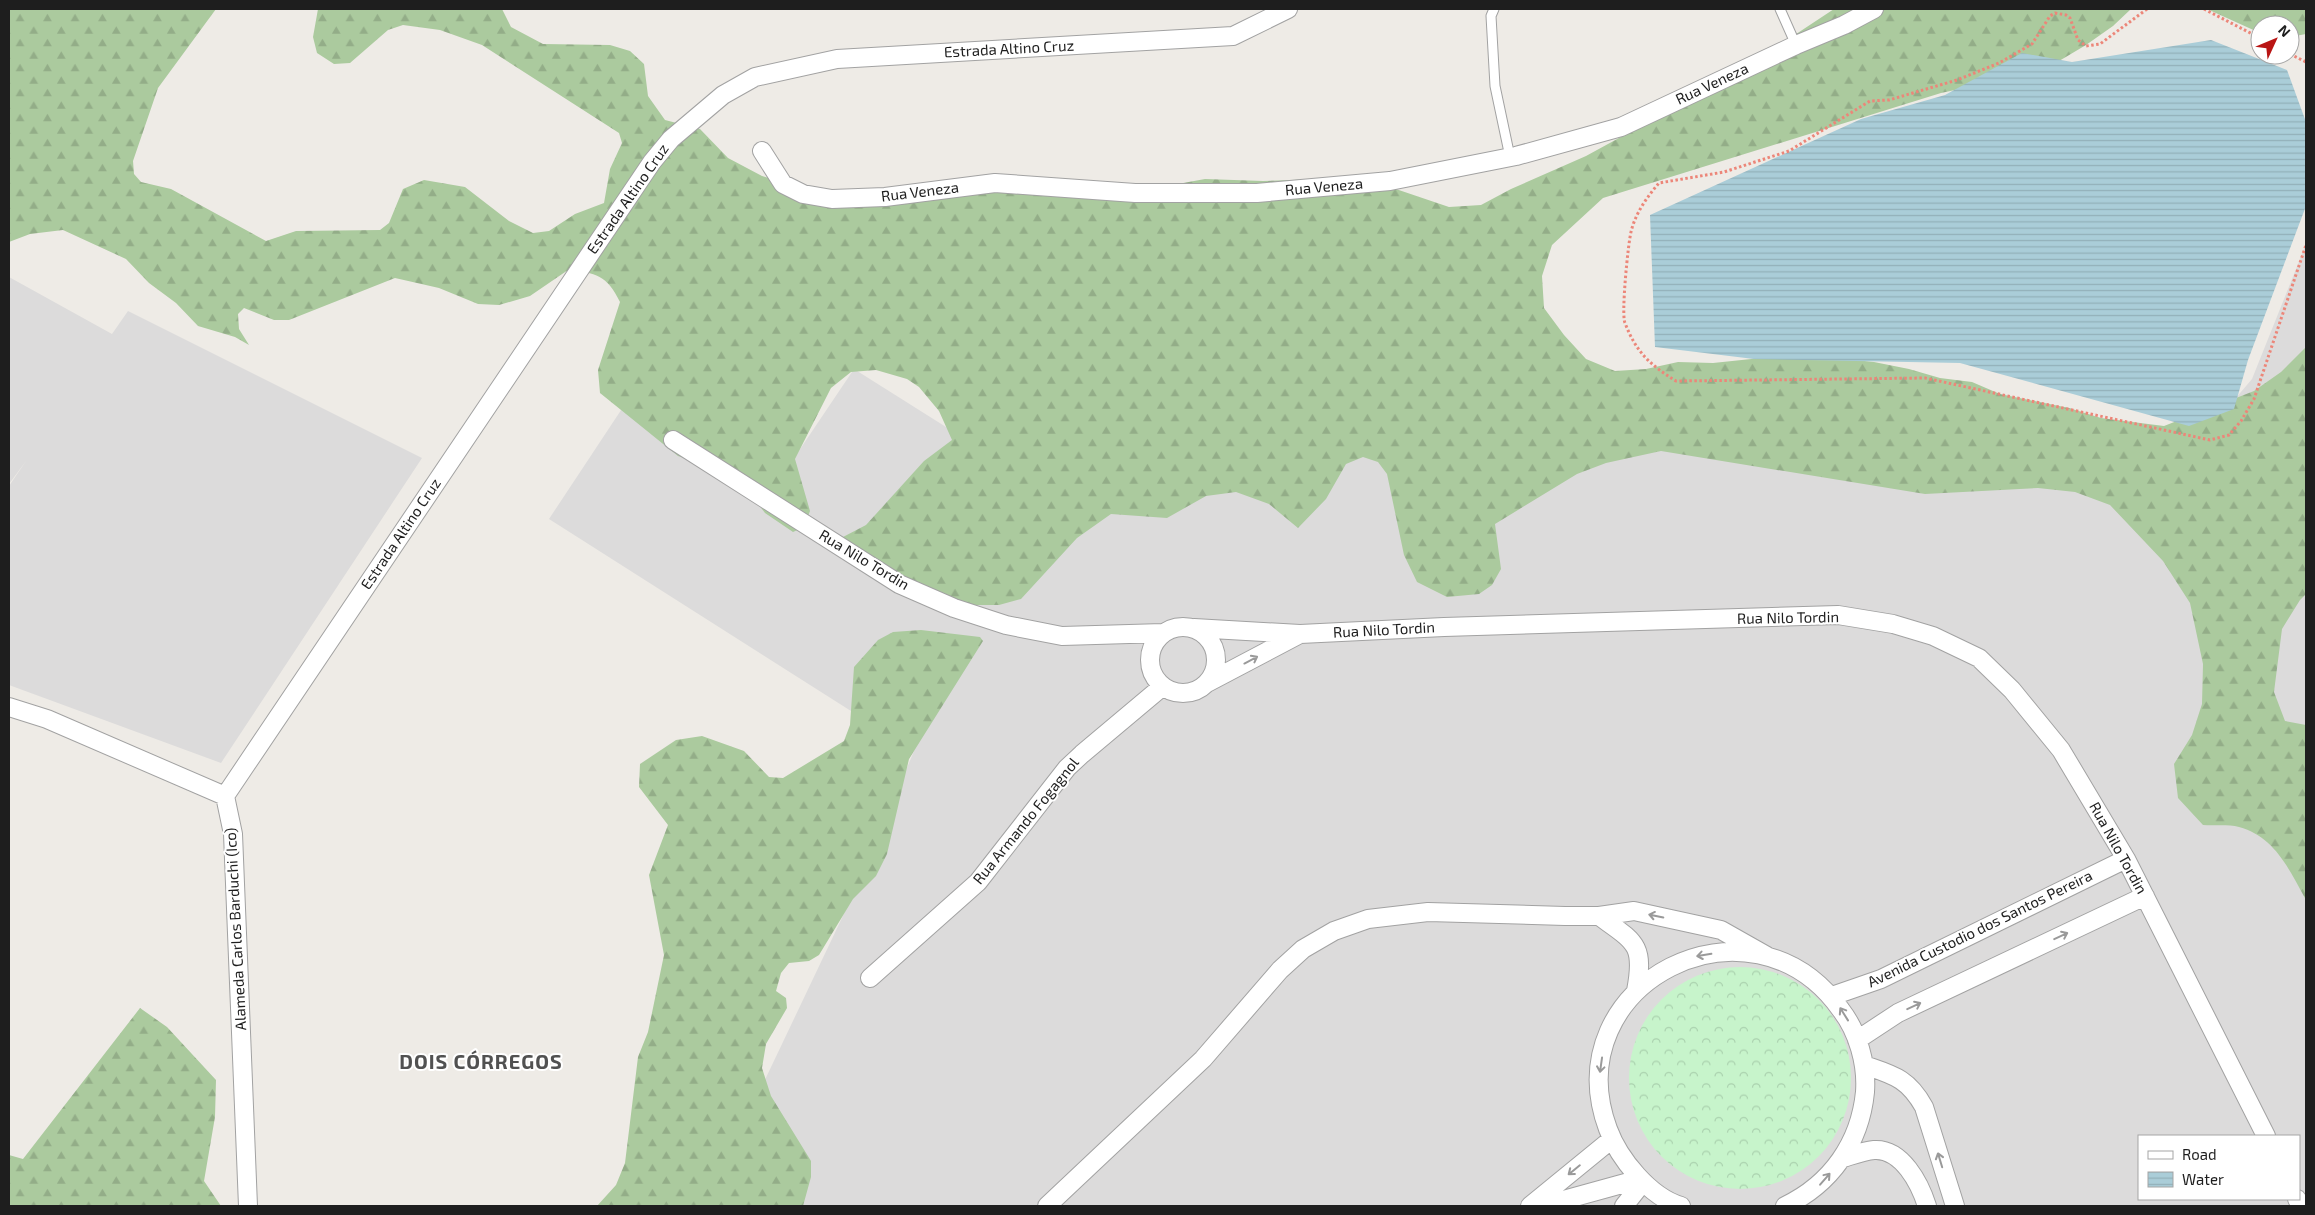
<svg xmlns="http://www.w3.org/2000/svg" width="2315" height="1215" viewBox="0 0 2315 1215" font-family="'Exo 2',sans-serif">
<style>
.residential{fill:#dcdbdb;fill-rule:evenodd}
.forest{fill:url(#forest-firs)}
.park{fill:url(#park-crowns)}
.water{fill:url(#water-rules)}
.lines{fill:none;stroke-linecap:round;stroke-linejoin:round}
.lane-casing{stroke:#a2a2a2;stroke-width:11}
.street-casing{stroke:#a2a2a2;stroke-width:20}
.path{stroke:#ec8679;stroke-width:3;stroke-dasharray:2.5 2.5;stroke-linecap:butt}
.lane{stroke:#fff;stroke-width:9}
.street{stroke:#fff;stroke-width:18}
.oneway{stroke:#9a9a9a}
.labels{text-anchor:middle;stroke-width:4;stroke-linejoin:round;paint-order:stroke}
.street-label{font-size:15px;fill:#1e1e1e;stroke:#fff}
.district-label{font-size:20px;font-weight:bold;letter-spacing:1px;fill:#515151;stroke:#fff}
</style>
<defs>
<pattern id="forest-firs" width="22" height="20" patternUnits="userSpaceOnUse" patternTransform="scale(1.25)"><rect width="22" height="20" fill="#abca9e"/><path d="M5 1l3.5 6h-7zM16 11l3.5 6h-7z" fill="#93ad88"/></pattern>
<pattern id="park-crowns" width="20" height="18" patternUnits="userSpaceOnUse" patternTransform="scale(1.25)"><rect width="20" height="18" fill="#c7f4cb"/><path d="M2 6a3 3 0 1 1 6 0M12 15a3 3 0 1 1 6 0" fill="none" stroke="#aad1ae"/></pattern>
<pattern id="water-rules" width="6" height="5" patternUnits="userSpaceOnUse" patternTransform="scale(1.25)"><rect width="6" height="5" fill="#aacdd8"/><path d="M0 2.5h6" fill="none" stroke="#92b0b9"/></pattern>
</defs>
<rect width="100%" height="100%" fill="#eeebe6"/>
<path class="residential" d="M2306,244v962h-1601l155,-326 54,-129 -365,-232 90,-136 147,87 68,-101 146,92 408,-29 765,40 79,-93zM2139,1136h160v63h-160z
M9,277l103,57 16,-23 294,147 -201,305 -212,-78v-199l17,-25 -17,23z"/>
<path class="forest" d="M9,9h207l-58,79 -25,73 1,13 7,8 30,7 95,52 30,-10 84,-1 9,-7 14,-34 21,-9 41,7 44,34 24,12 16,-2 26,-17 29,-11 6,-34 12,-26 -3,-10 -137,-88 -42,-15 -37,-5 -15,5 -38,33 -16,1 -17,-11 -4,-16 5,-28h184l9,18 32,17 67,1 20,6 14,13 4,32 17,24 35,9 28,29 34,18 50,15 322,1 71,-13 58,2 86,-3 35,7 65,22 32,-2 30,-16 75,-33 174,-95 12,-11 62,-41h297l-18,17 -27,19 -32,19 -29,11 -84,18 -338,105 -51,47 -10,31 2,32 20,27 22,24 29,12 31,-2 32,-7 35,1 87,-9 74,8 35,7 31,9 32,4 28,12 69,14 32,10 63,8 90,-35 27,-19 25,-25v247l-6,6 -18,29 -8,63 11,29 21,4v175c-17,-31 -31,-63 -67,-73 -11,-3 -25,-1 -36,-2l-25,-27 -4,-34 18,-29 10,-31 1,-40 -13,-61 -27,-42 -53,-56 -35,-13 -37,-4 -113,6 -264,-43 -55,12 -29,11 -82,50 6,45 -9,16 -13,9 -32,3 -30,-15 -13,-27 -17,-81 -9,-12 -15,-5 -17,7 -20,35 -28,29 -29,-24 -33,-12 -30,4 -39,22 -56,-4 -34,24 -56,61 -22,6h-38l-123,-57 5,-11 23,-12 58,-64 28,-21 -13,-29 -20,-24 -12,-8 -31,-9 -25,2 -20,16 -36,71 15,52 -6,16 -11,5 -28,-19 -30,-39 -57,-18 -78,-63 -2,-23 22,-68c-13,-27 -24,-29 -52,-32l-38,26 -31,9 -21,-1 -39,-16 -44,-10 -106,42h-15l-30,-12 -6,6 1,15 10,16 -14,-8 -37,-11 -22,-23 -27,-20 -23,-24 -63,-29 -33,4 -21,8z
M2207,9h99v25l-16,3v-12h-30v8z
M921,630l59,7 3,4 -74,118 -22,95 -11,22 -23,23 -34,56 -10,6 -20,2 -8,10 -5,18 10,7 1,10 -21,36 -4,24 9,28 40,65v16l-8,29h-206l19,-21 9,-22 13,-106 10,-25 16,-77 -15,-80 19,-50 -29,-38 1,-23 36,-24 26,-4 42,15 25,26 14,1 61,-37 6,-16 4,-58 24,-27 15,-8z
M140,1008l27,19 49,53 -1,37 -11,64 17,25h-212v-51l14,4z"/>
<path class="park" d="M1629 1078a111 111 0 1 1 222 0a111 111 0 1 1-222 0Z"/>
<path class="water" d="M2211,40l76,30 19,52v84l-58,154 -14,49 -45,17 -229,-63 -206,-4 -99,-12 -5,-132 211,-96 84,-24 77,-42 50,9z"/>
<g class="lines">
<defs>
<path id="lane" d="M1494,9l-3,7 4,70 15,71
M1780,9l16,36"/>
<path id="street" d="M762,151l21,33 20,10 29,5 53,-2 110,-14 140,10h122l133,-12 126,-25 105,-29 175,-82 48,-20 30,-16
M673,440l226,144 55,24 52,17 56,11 101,-3
M1150 660a33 33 0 1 1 66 0a33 33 0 1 1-66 0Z
M1194,628l106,6 -93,49
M1300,634l144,-7 394,-12 55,9 40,12 46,22 33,32 49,60 65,109 140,277
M9,707l38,12 178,77
M225,796l427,-634 19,-23 52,-44 32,-18 82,-18 396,-23 55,-27
M225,796l8,38 15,372
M1599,916c36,26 46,28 37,75
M870,978l108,-96 89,-114 15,-14 81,-68
M1832,996l49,-17 245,-120
M1857,1040l41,-27 247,-117
M1864,1065c29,10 44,13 60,42l31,99
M1843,1158c10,-3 21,-7 31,-8 28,-2 46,34 53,56
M2297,1199l4,7
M1047,1206l156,-147 77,-89 23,-21 31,-18 34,-12 60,-7 137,4h34l35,-5 87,19 46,26
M1530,1206l82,-67
M1542,1206l98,-27
M1624,1206l19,-24
M1681,1206c-31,-9 -62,-47 -73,-77 -54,-146 143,-246 233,-119 17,22 26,54 24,82 -5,51 -34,92 -80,114"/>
</defs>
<use href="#lane" class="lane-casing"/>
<use href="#street" class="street-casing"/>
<path class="path" d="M2147,9l-47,35 -14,2 -8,-6 -8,-22 -4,-3 -11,-2 -5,3 -18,28 -33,19 -42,17 -68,20 -19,1 -81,50 -65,21 -65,11c-12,14 -24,31 -28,49 -3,12 -10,83 -6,91 11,29 25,42 51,58l249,-3 285,62 19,-5 12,-14 13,-22 52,-154
M2204,9l56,29
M2290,54l16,8"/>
<use href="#lane" class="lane"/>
<use href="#street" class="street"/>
</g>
<defs><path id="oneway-shaft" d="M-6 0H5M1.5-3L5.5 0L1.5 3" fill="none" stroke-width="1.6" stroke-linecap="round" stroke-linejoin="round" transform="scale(1.25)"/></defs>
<g class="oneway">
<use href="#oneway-shaft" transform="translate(1251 660) rotate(-28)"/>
<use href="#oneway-shaft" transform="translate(1656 916) rotate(-168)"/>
<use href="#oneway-shaft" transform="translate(2061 936) rotate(-25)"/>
<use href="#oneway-shaft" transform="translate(1704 955) rotate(171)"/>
<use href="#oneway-shaft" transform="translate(1914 1006) rotate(-25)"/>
<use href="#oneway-shaft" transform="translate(1844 1014) rotate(-122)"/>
<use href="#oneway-shaft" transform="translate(1601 1065) rotate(98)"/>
<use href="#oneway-shaft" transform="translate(1940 1160) rotate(-107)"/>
<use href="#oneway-shaft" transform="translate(1574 1170) rotate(141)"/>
<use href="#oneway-shaft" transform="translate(1825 1179) rotate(-49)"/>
</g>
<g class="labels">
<g class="street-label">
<text transform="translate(1009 49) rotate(-3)" y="5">Estrada Altino Cruz</text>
<text transform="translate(1712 84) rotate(-25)" y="5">Rua Veneza</text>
<text transform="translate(1324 187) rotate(-5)" y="5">Rua Veneza</text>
<text transform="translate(920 192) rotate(-7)" y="5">Rua Veneza</text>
<text transform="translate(628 199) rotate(-55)" y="5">Estrada Altino Cruz</text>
<text transform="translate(401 534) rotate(-56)" y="5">Estrada Altino Cruz</text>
<text transform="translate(864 560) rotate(31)" y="5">Rua Nilo Tordin</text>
<text transform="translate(1788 618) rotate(-1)" y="5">Rua Nilo Tordin</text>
<text transform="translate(1384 630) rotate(-3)" y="5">Rua Nilo Tordin</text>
<text transform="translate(1026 821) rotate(-51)" y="5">Rua Armando Fogagnol</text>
<text transform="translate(2118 848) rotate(61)" y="5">Rua Nilo Tordin</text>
<text transform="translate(236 929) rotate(-93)" y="5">Alameda Carlos Barduchi (Ico)</text>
<text transform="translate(1980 929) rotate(-26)" y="5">Avenida Custodio dos Santos Pereira</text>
</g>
<g class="district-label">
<text x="481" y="1069">DOIS CÓRREGOS</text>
</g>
</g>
<rect width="2315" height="1215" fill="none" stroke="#1e1e1e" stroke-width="20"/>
<rect x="2138" y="1135" width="162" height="65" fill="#ffffff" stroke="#a5a5a5"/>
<rect x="2148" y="1151" width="25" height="8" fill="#ffffff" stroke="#a5a5a5"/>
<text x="2182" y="1160" font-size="15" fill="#1e1e1e">Road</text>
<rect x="2148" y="1172" width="25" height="15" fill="url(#water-rules)" stroke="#a5a5a5"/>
<text x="2182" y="1185" font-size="15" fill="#1e1e1e">Water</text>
<g transform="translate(2275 40) rotate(46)"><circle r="24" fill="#ffffff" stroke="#a5a5a5"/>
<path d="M0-4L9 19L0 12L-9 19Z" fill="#b91514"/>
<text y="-8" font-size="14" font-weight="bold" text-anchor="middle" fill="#1e1e1e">N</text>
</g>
</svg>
